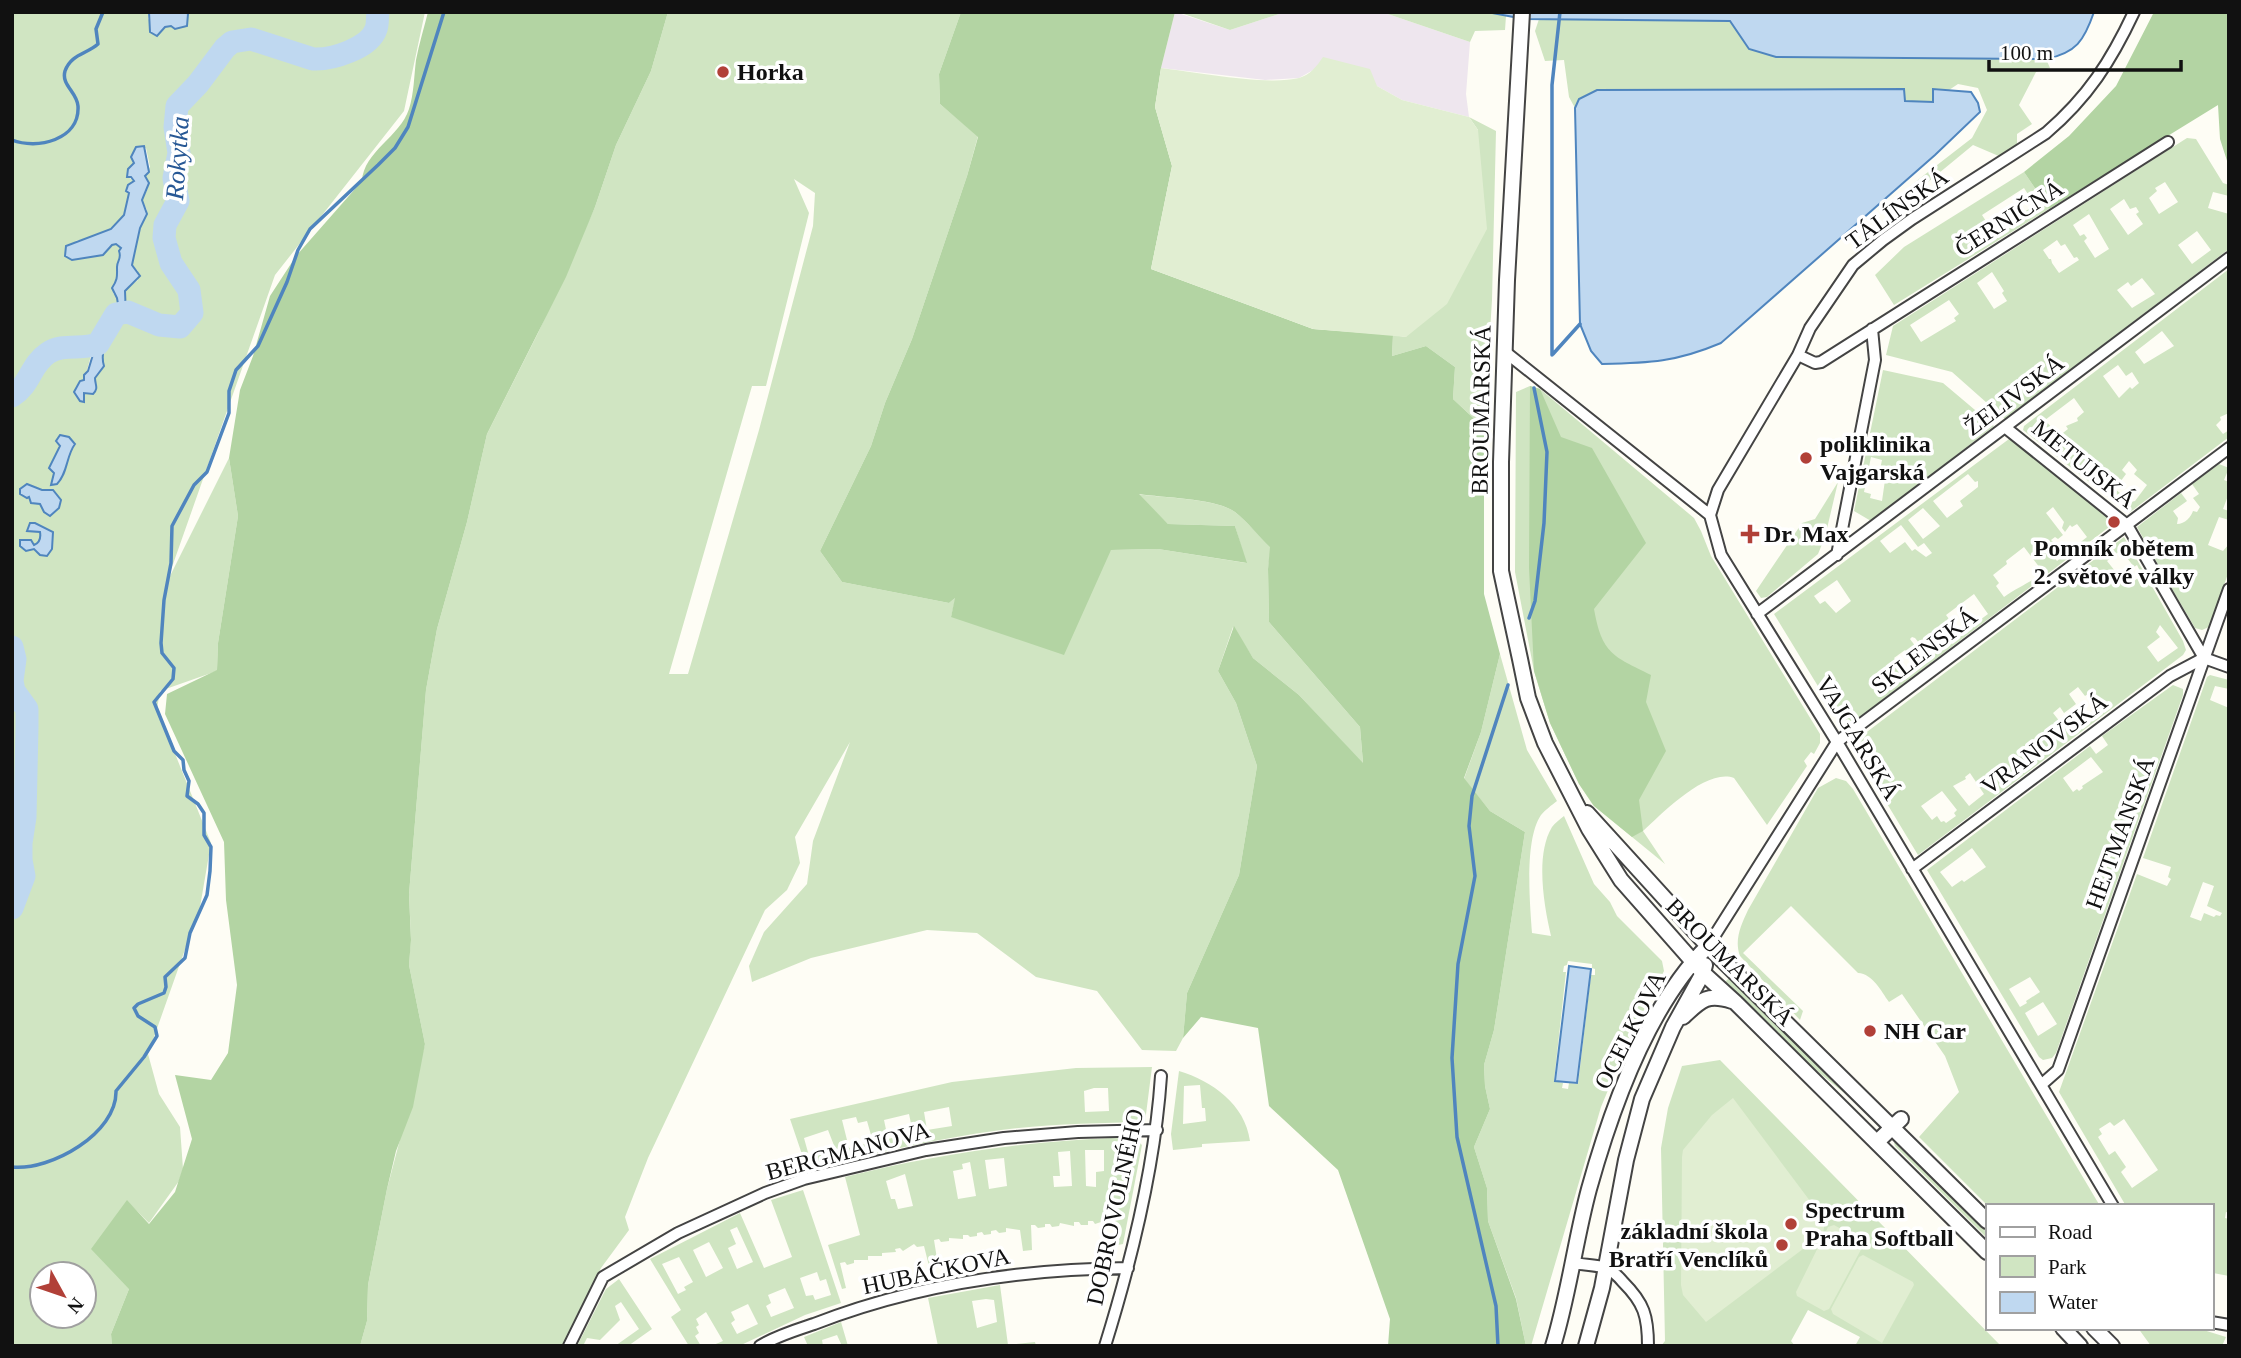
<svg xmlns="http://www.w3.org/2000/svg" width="2241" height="1358" viewBox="0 0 2241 1358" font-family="Georgia,serif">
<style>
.industrial{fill:#eee6ee}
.green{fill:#d0e5c2;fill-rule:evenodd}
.forest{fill:#b3d4a3}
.pitch{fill:#e1eed2}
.water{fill:#bfd8f0;stroke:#4f85be;stroke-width:2}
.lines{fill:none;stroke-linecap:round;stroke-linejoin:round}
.stream{stroke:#4f85be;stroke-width:3.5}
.river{stroke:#bfd8f0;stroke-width:23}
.minor-casing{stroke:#444;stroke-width:14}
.tertiary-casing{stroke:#444;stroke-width:18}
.minor{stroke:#fff;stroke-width:10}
.tertiary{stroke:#fff;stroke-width:14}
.poi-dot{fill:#b14038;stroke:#fff;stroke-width:2.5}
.labels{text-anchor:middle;stroke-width:7;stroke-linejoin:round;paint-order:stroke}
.poi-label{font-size:24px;font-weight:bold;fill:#111;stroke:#fff;text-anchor:start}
.street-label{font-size:24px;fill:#111;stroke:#fff}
.water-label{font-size:26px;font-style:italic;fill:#275895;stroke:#fff}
</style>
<rect width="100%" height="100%" fill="#fefdf5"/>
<path class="industrial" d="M1175,12l55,18 55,-18h97l88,30 -4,52 3,23 -67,-17 -25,-14 -62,-17 -16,9 -34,2 -104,-12z"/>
<path class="green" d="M12,12h137l-1,7c21,11 21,8 40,-5l-2,-2h239l-21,99 -129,164 -109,309 63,-126 9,58 -20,127 -1,28 -57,20 -3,18 54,134 -11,64 -52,147 11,40 21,33 3,42 -4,12 -30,42 -22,-22 2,88 -18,45 1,12h-100zM146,148l4,19 -5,9 3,12 -6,12 5,10 -7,18 -8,37 6,6v9l-13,10 1,25c-29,17 -18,61 -43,80 2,-24 16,-76 35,-91l-1,-6 -4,-5 5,-13 3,-32 -5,-4 -4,1 -5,6 -32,-10c18,-3 47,-12 52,-32 2,-10 1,-19 7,-28l-6,-4 6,-14 -3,-7 3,-5zM42,1274h42v42h-42z
M668,12h293l-22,62 1,30 38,32 -11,40 -55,163 -27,64 -14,43 -51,105 22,31 107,21 7,-6 -5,20 160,-67 47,-1 88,14 -11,-37 -67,-2 -31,-30c25,4 79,4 98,18 13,10 23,24 36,35l-3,22 1,53 91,105 3,37 -64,-69 -46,-37 -20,-31 -15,44 18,32 21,63 -18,109 -52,118 -4,45 -7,13 -34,-1 -45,-59 -61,-14 -59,-44 -50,-3 -116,28 -59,24 -3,-16 15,-34 43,-48 6,-43 37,-99 -55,95 5,26 -13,27 -22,20 -117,248 -23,59 4,13 -28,38 -38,78h-203l7,-25 1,-36 19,-96 38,-145 -16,-79 2,-28 -2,-43 17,-204 11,-61 30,-107 20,-88 51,-101 57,-126 21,-62 35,-74zM794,179l21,14 -2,33 -54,204 -71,244h-19l83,-288h14l43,-173z
M1178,12h107l-55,18z
M1382,12l111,1 13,3 -1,14 -30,1 -5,11z
M1539,19l187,1 4,1 19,28 297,10 4,9 -14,4 -17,33 13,19 -15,10v12l-16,11 -28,-12 -51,42 -12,-1 62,-48 15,-28 -9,-22 -20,-4 -9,6 -15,-1 -1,13 -28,-1 -1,-12 -325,10 -4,9 -6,-11 -5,-37 -19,1 -10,-30z
M1469,117l27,14 -4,169 -8,128 -31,-29 2,-32 -29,-21 -34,10 1,-21 13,2 72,-207z
M2187,138l9,1 27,44 6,2v11l-16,-4 -5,16 21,6v35l-224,170 -53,-47 -66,-17 7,-29zM2165,182l13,20 -19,12 -10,-16 8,-7 -2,-3zM2124,199l6,10 6,-2 3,5 -3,2 7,10 -15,11 -18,-26zM2089,214l20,35 -14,9 -11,-17 3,-3 -3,-4 -4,2 -7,-11zM2197,231l14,19 -19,14 -14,-19zM2057,240l4,6 4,-2 9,14 3,-1 2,3 -20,13 -7,-10 -1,-4h-2l-6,-9zM1992,272l12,19 -2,2 5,8 -13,8 -17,-26zM2142,278l13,16 -23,14 -15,-18 11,-8 3,4zM1949,300l10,14 -5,4 2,3 -35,21 -11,-17z
M2024,172l25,37 -155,96 -19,-30 29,-28zM2024,188l11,17 -42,27 -11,-17z
M2229,269v144l-9,4 1,3 -5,5 7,9 6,-4v7l-100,76 -106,-83 1,-4zM2162,331l12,15 -30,18 -9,-12zM2118,365l8,11 6,-4 7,11 -7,6 -2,-2 -11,11 -16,-22zM2074,398l10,14 -7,6 1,3 -12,5 2,3 -9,7 -14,-16zM2129,461l8,9 -3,4 13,11 -12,16 -4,1 -16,-13 11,-15 -4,-4z
M1883,370l60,13 51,43 -123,95 -17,-10zM1871,457l11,3 -3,14 12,2 -1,5 -5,-1 -3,21 -12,-3 1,-4 -7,-2z
M1530,386l10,3 154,129 7,13 10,25 109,178v9l-6,11 -3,-2 -7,9 3,5 -40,59 -33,-47c-28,-10 -71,35 -91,53l22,33 -72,-59 -14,-21 -29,-61 -16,-52 -19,-99 1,-180z
M2009,439l104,82v3l-269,205 -70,-115zM1968,474l7,8 3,-1v6l-18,14 3,5 -16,12 -14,-17zM2053,507l11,15 -2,6 3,4 5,-7 2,2 5,-3 10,13 -30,24 -10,-14 6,-5 -2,-2 4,-3 3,2 5,-4 -17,-22zM1923,508l17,18 -17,13 -15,-19zM1901,525l17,22 6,-4 8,10 -6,4 -11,-8 -3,2 -7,-9 -15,11 -10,-12zM2024,547l19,25c-14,12 -25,15 -39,25l-8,-11 3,-3 -6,-8 14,-11 -1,-3zM1837,580l14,21 -15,12 -11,-12 -5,3 -6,-8zM1974,594l14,20 -27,20 -6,-7 -3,2 -6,-7 3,-3 -3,-4zM1912,637l3,1 8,10 13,-9 7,8 -33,25 -7,-8 -3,2 -6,-8 11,-8 6,7 8,-6 -9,-12z
M2219,464l10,4 -5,12 5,2v11l-6,16 6,2v9l-10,-3 -11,28 15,6 6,-7v27l-20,56 -7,3 -7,-2 -30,-51 10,-7 -3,-6 -11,6 -24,-43 44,-34 6,8 -14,10 5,7 -1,6c8,0 14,-7 16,-13l4,1 3,-5 -7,-9 6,-4 -7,-10z
M1838,482l-13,55 -7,17 -51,43 -6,1 -5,-7 46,-68 13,-4z
M2124,537l59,104 3,9 -3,5 -265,200 -67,-111zM2121,550l13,17 3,-2 3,6 -1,6 -7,6 -7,-5 -6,-2 -12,-15zM2160,625l18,23 -20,14 -11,-15 13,-10 -4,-5zM2078,687l7,9 3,-2 11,14 -9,9 -22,15 -15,-19 7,-6 4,6 12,-9 -7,-10zM1970,773l14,21 -15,12 -16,-20 13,-7 -1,-2zM1942,791l15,19 -3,3 2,3 -10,7 -2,-2 -3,1 -4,-6 -5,4 -11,-14z
M1500,654l27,96 30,51c-5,4 -12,9 -16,14 -17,25 -11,89 -9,118l19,3c-7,-30 -16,-81 1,-109 3,-4 8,-8 12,-11l30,68 16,18 7,14 45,45 2,10 -33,64 -30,72 -70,239h-5l-10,-48 -28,-77 -1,-33 -13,-41 16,-38 -5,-23 -1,-21 10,-35 31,-198 -35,-21 -26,-32 17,-47zM1568,961l24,3v4l3,1v6h-4l-13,109 -9,-1 -1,6 -6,-1 1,-5 -9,-2 12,-109h-3l1,-6 3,-1z
M2210,675l19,5v9l-14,-3 -5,14 19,8v505l-3,-1 -1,6 4,1v57l-16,-3 -2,10v-77h-85l-67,-114 78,-218 30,12 4,-7 -3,-2 3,-10 -28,-9 64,-181zM2203,882l11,4 -7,20 15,7 -2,3 -4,-1 -2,2 -10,-4 -3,8 -11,-4zM2124,1119l34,51 -26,18 -11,-16 5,-5 -11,-16 -6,4 -11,-18 4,-3 -3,-5 11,-7 4,4z
M2173,685l10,4v6l-127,358 -4,5 -9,2 -4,-3 -112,-187 163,-124 6,8 12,-9 -6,-9zM2091,757l12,15 -21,14 1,2 -4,3 -2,-2 -4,3 -10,-14zM1972,848l14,19 -22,15 -2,-2 -10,7 -12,-15zM2030,977l10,15 -14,9 1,2 -7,4 -11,-18zM2043,1002l14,22 -19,12 -13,-23z
M1836,778l10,3 7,8 247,417h-112l-69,-69 40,-45 -14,-36 -43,-62 -13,8c-8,-11 -16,-28 -31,-29l-67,-67 -48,47 60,58 -3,9 -60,-64c-6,-16 1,-31 8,-46l70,-122z
M1729,978l134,130 -51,-41 -87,-85z
M1720,1060l281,286h-146l5,-9 -52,-27 -17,31 4,5h-134l4,-5 -4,-193 7,-40 14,-42z
M1152,1067l-7,55c-48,1 -96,2 -144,8 -66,9 -130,23 -193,42l-18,-53 162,-37 124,-14zM1094,1088h14l1,23 -24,1 -1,-21zM949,1107l3,19 -25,4 -3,-18zM909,1114l4,19 -25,6 -4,-19zM856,1117l2,6 9,-2 6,21 -24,6 -7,-28zM828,1130l7,18 -26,8 -5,-18z
M1179,1071c33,10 66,33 71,70l-48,3v3l-29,3 -2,-16zM1200,1085l2,23h3l1,13 -23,3 1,-38z
M1111,1138l25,1 6,6 -19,99 -5,1 -1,-22h-7l-3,-3 -12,4 -2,-3h-5v4h-7l-2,-3h-5v4l-14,-3 -1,3 -7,1 -2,-3h-5v3l-7,1 -3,-3h-4l1,25 -9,1 -3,-21 -14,-2v4l-7,1 -3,-3 -5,1v3l-7,1 -2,-3 -5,1v3l-7,1 -2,-2h-5v4l-14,-1v3l-8,1 -2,-3 -5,1 4,25 -9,1 -5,-20 -7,1 -3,-3 -11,7 -3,-3 -5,1 1,3 -14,1v3h-14v4h-14v3l-7,2 -2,-3 -5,1 6,25 -4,1 -14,-44 32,-10 -15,-58c88,-22 175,-35 266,-39zM1085,1150h19v21l-8,1v15l-10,-1zM1070,1151l2,35 -18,1 -1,-11h7l-2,-24zM1004,1158l3,28 -18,3 -4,-29zM970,1162l6,34 -18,3 -5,-28 10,-2 -1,-5zM905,1174l8,32 -15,3 -3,-10h-4l-5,-18z
M1897,1140l90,90v8l-92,-92 -1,-3z
M803,1190l38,113 -36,12 -66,31h-28l12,-5 -17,-29 -10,7 3,6 -3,2 3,6 -4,3 6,10h-12l-18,-29 10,-7 -31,-51 90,-46 24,55 28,-11 -21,-57zM737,1227l16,35 -16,7 -9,-21 8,-4 -6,-14zM709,1242l14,26 -17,9 -13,-27zM679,1257l14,25 -9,5 2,3 -8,4 -16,-30zM817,1272l3,9 6,-2 5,16 -16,5 -2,-5 -7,1 -6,-18zM785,1288l9,20 -23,9 -5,-11 5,-3 -3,-8zM748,1304l10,20 -21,10 -6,-11 4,-3 -4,-8z
M619,1279l33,50 -24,17h-13l24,-17 -18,-27 -6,4 5,14 -20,20 -13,-2 -4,8h-6l29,-57z
M1000,1285l8,60 27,-3 1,4h-98l-10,-48zM986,1299l8,1 3,22 -20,6 -5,-27z
M841,1322l7,24h-6l-5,-11 -15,5 1,6h-15l-4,-9z
M2138,1328h59l29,9 -4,9h-71z"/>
<path class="forest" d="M428,12h240l-17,59 -35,74 -21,62 -29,70 -79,157 -20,88 -30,107 -11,61 -17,204 2,46 -2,25 16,79 -12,63 -17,44 -9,38 -19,96 -1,36 -7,25h-248l-1,-12 18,-45 -38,-40 36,-49 22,24 26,-32 17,-53 -17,-64 36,5 17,-27 9,-68 -11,-85 -2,-58 -59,-128 2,-20 50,-24 1,-27 20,-127 -9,-58 11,-68 13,-34 17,-60 26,-40 66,-75c2,-30 38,-44 47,-72 5,-15 5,-33 7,-49 3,-16 8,-32 12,-48z
M961,12h214l-14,56 -6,39 17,59 -21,103 162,60 80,6 -1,21 34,-10 29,21 -2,32 31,29v166l16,60 -19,78 -17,46 26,33 35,21 -31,198 -10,35 1,21 5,23 -16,38 13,41 1,33 28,78 10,47h-138l2,-27 -52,-149 -69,-64 -11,-78 -57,-11 -18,21 4,-45 52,-118 18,-109 -21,-63 -18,-32 16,-45 19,32 46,37 64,68 -3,-36 -91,-105 -1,-53 2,-22c-12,-11 -22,-25 -35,-35 -19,-14 -71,-14 -96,-18l29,30 67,2 12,37 -89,-14 -47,1 -47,105 -113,-38 4,-19 -6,5 -107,-21 -22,-31 51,-105 14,-43 27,-64 55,-163 11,-39 -38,-33 -1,-30z
M2154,12h75v155l-9,-28 -2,-34 -169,104 -25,-37 45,-36 47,-50z
M1530,386l10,3 21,48 31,11 54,95 -52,66c8,45 19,47 57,66l-5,27 20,49 -27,49 4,31 -11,6 -38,-31 -15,-22 -29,-61 -16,-52 -5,-103z"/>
<path class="pitch" d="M1323,57l47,12 7,17 25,14 67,17 9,13 9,99 -40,75 -41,33 -93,-8 -162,-60 21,-103 -17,-59 6,-39c35,4 106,18 138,10 11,-3 18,-12 24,-21z
M1733,1098l92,123 -2,13 -117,88 -23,-27 -2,-10 1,-128 1,-7 29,-35z
M1834,1225l29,16 1,3 -35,65 -5,2 -27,-15 -1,-4 32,-65z
M1863,1255l50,27 1,3 -32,58 -49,-29 -2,-5 28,-52z"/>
<path class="water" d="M149,12h37l2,2 -1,12 -12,3 -4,-3 -6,1 -8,9 -7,-4z
M1487,12h607c-10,29 -18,41 -48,47l-270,-2 -27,-8 -19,-28 -206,-2z
M1904,89l1,12 28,1v-13l38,3 7,11 2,9 -45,43 -214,188c-45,19 -71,20 -119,21l-11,-13 -11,-27 -5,-216 4,-9 18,-9z
M144,146l5,26 -4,4 4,7 -7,17 5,14 -7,14 -8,37 8,11 -15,15 1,25c-15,8 -27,34 -22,50l-9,12c0,7 4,10 -2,16l-9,-1v9l-4,-1 -6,-9 6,-11 4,-1v-5l4,-4 6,-20 -3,-3 -1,-6 13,-13 7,-20 8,-5 -1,-6 -5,-10c6,-9 5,-12 5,-21 0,-7 5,-8 2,-16l2,-3 -5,-4 -4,1 -9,10 -31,5 -7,-4 1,-10 45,-17 13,-14 5,-22 -3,-2 2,-6 6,-4 -3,-4h-4l1,-8 6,-6 -3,-6 5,-10z
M60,435l9,2 6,7c-9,12 -7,29 -18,40l-6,1 3,-12 -5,-5 11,-22 -4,-5z
M27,484l15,6h11l8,10 -2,8 -9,8 -6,-4 -4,-8 -9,-1 -2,-6 -2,1 -7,-4v-5z
M30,523h5l18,9 -1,17 -5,7 -7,-1 -6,-6 -8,2 -6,-5v-6h11l3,5c5,-2 7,-7 6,-13l-13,-1z
M1569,966l22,3 -14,114 -22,-2z"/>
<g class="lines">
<path class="stream" d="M12,140c25,10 68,0 66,-34 -1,-14 -17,-21 -13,-35 6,-17 22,-17 33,-27l-2,-15 7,-17
M1553,354l27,-30
M1552,355v-270l8,-73
M1529,618l6,-17 9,-78 3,-71 -13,-64
M12,1167c39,4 105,-34 104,-76l28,-34 13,-21 -2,-9 -17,-11 -4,-8 4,-4 26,-11 2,-6 -1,-10 20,-19 5,-25 17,-38 3,-24 1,-24 -7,-12v-22l-6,-9 -11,-8 2,-15 -5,-11 -1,-10 -9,-9 -20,-49 19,-23 1,-11 -12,-15 -1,-10 3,-43 7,-37 1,-37 22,-41 13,-13 22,-59v-22l7,-21 22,-24 29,-64 11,-32 12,-21 68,-64 17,-17 13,-21 36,-115
M1498,1346l-2,-40 -39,-169 -5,-79 6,-94 17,-88 -6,-50 3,-30 36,-111"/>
<path class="river" d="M12,396c19,-12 18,-31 36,-43 15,-10 34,-3 50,-9l18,-30 12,-2 31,13 21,2 12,-14 -3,-23 -18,-27 -7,-25 1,-13 13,-24 -4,-23 5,-25 -4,-26 2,-21 21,-22 27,-36 7,-6 19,-3 62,20c19,1 57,-11 63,-30 2,-5 1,-12 2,-17
M12,647l3,12 -3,22 2,10 13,18v18l-2,90 -4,26v17l3,16 -12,32"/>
<defs>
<path id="minor" d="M1504,351l206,164 11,40 116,187 276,464
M1798,355l17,8 6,-1 347,-220
M2006,428l121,97 77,133 25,9
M1710,515l8,-25 80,-135 12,-27 43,-63 30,-25 29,-21 134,-86c42,-36 65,-72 88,-121
M1837,555l38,-195 -3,-31
M1757,614l472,-356
M1912,869l258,-193 34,-18
M1708,946l129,-204 392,-294
M2041,1085l17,-15 171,-481
M1574,1263c10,2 22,2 32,5 7,3 12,8 17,14 21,21 25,34 25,64
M2211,1322l18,3
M569,1346l34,-69 75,-44 87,-40 39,-14 122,-29 78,-12 74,-6 79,-2
M760,1346c16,-10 36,-16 54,-22 100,-39 207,-55 314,-56
M1105,1346c27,-87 50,-179 56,-270"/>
<path id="tertiary" d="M1522,12l-15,268 -6,182v109l19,88 8,39 17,45 44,86 32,51 82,93 33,30 251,249
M1587,813l121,133 279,275
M1683,1017c18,-17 24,-24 49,-16
M1877,1142l24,-23
M2063,1328l17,18
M2094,1328l18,18
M1553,1346c16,-52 22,-105 36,-157 22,-79 60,-185 119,-243
M1586,1346l16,-58 24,-128 16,-61 31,-72 30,-54 2,-8"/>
</defs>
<use href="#minor" class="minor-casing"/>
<use href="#tertiary" class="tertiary-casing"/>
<use href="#minor" class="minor"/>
<use href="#tertiary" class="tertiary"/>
</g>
<g class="poi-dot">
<circle cx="723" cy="72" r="7"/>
<circle cx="1806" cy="458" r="7"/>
<circle cx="2114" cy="522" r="7"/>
<path d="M1746.5 523.5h7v7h7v7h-7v7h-7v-7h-7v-7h7z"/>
<circle cx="1870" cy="1031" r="7"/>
<circle cx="1791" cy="1224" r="7"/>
<circle cx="1782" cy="1245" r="7"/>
</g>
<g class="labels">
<g class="poi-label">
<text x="737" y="80">Horka</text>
<text x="1820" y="452">poliklinika<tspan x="1820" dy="28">Vajgarská</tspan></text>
<text x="1764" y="542">Dr. Max</text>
<text x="2114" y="556" text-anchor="middle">Pomník obětem<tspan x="2114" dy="28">2. světové války</tspan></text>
<text x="1884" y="1039">NH Car</text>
<text x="1805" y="1218">Spectrum<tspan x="1805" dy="28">Praha Softball</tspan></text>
<text x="1768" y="1239" text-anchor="end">základní škola<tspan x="1768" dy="28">Bratří Venclíků</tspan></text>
</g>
<g class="street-label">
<text transform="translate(1897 209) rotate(-36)" y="8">TÁLÍNSKÁ</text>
<text transform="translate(2009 218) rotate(-32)" y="8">ČERNIČNÁ</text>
<text transform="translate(2014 395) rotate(-37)" y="8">ŽELIVSKÁ</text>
<text transform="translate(1481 410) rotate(-89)" y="8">BROUMARSKÁ</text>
<text transform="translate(2084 464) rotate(39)" y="8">METUJSKÁ</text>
<text transform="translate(1924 651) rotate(-37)" y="8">SKLENSKÁ</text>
<text transform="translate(1858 738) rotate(59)" y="8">VAJGARSKÁ</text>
<text transform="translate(2044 744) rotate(-37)" y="8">VRANOVSKÁ</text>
<text transform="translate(2120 833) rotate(-70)" y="8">HEJTMANSKÁ</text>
<text transform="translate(1730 962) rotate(45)" y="8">BROUMARSKÁ</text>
<text transform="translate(1630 1030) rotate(-63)" y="8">OCELKOVA</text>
<text transform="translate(848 1151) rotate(-15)" y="8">BERGMANOVA</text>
<text transform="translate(1115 1207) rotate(-78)" y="8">DOBROVOLNÉHO</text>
<text transform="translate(936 1271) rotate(-12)" y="8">HUBÁČKOVA</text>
</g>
<g class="water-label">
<text transform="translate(177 158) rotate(-86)" y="9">Rokytka</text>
</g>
</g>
<rect width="2241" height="1358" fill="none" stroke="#111111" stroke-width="28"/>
<rect x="1986" y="1204" width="228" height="126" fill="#ffffff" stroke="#a0a0a0" stroke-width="2"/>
<rect x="2000" y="1227" width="35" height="10" fill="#ffffff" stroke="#a0a0a0" stroke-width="2"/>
<text x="2048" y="1239" font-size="21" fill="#111111">Road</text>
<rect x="2000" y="1256" width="35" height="21" fill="#d0e5c2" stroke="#a0a0a0" stroke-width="2"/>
<text x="2048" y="1274" font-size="21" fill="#111111">Park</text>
<rect x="2000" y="1292" width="35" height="21" fill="#bfd8f0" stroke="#a0a0a0" stroke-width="2"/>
<text x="2048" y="1309" font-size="21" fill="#111111">Water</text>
<g transform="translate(63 1295) rotate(130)"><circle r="33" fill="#ffffff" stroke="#a0a0a0" stroke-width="2"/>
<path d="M0-5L12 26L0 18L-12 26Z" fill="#b14038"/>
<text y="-10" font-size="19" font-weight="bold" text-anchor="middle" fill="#111111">N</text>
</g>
<path d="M1989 60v10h192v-10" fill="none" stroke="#111111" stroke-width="3.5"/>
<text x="2000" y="60" font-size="21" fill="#111111" stroke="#ffffff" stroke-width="5" paint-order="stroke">100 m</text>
</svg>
